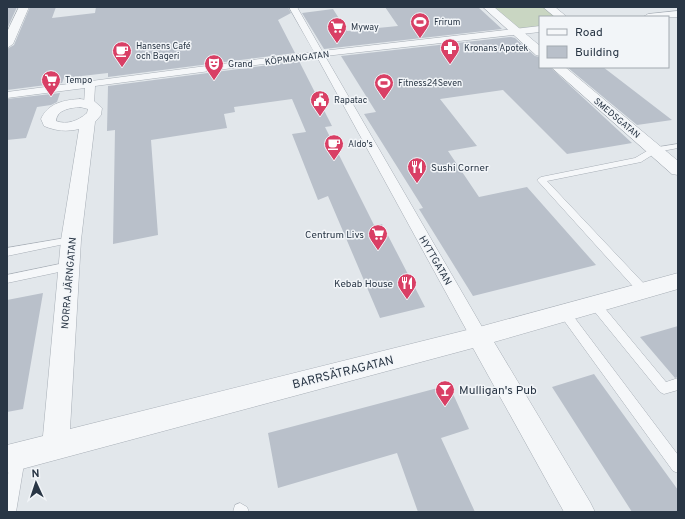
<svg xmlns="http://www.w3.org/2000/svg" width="685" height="519" viewBox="0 0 685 519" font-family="Overpass,sans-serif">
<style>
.green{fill:#c9d6c2}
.building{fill:#b9c0ca}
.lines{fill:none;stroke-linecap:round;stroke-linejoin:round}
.service-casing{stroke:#a7aeb6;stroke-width:1}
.pedestrian-casing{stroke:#a7aeb6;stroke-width:1}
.minor-casing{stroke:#a7aeb6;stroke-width:1}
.service{fill:#f5f7f9;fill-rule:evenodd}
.pedestrian{fill:#f5f7f9;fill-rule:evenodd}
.minor{fill:#f5f7f9;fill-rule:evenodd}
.labels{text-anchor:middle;stroke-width:3;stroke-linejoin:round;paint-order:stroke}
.far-poi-label{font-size:9px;fill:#293645;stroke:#f2f5f8;text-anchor:start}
.far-street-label{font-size:9px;fill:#293645;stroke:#f2f5f8}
.poi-label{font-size:10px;fill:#293645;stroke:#f2f5f8;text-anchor:end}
.street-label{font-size:10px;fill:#293645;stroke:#f2f5f8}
.near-street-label{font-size:12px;fill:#293645;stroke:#f2f5f8}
.near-poi-label{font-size:12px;fill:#293645;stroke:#f2f5f8;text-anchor:start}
</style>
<rect width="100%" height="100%" fill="#e2e7eb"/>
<path class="green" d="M488,7h60l14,10h-22v12l-24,3z"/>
<path class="building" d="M7,7h10l-10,22z
M30,7h26l-4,11 43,-5 1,-6h192l3,6 -13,7 17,33 -187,24v-4l-44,5 -2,5 -55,7v-41l7,-4z
M385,7h93l24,22 -178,20 -22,-36 31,-4 14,22 51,-5z
M511,37l4,1 20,18 5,1v10h10l82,76 -65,11 -64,-64 -63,9 37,47 -29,5 31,46 48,-10 69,78 -123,31 -54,-87 4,-1 -59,-94 12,-2 -35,-56z
M299,61l33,65 -7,1 49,98 8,-1 43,83 -45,11 -52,-122 -10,4 -26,-66 14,-2 -14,-33 -58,8 1,5 -11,2 3,14 -76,12 7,95 -45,9 2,-114 -8,1 1,-45z
M567,67h36l69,53 -35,5z
M60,93l-3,9 -6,3 -14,2 -11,31 -19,2v-41z
M43,293l-20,116 -16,3v-112z
M678,326v51l-3,1 -35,-41z
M594,374l84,116v22h-46l-80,-125z
M449,385l20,44 -28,9 34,74h-57l-21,-59 -119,35 -10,-55z"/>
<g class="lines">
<defs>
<path id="service" d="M678,144v4l-21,4 -16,10 -94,19 100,106 1,3 -1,3h-8l-102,-113 4,-3 94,-19 17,-10z
M71,237l3,1 2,2 -2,2 -67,14v-8z
M69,262l4,1 1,3 -1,3 -66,14v-8z
M594,299l4,1 68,82 12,-4v12l-14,4 -4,-2 -70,-86 -1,-3 1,-3z
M564,308l4,1 110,146v18l-5,-2 -113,-156 -1,-3 1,-3z
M18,451l5,2 2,5 -9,54h-9c0,-19 -1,-41 6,-59z
M240,503l7,4 2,5h-16l2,-7z"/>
<path id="pedestrian" d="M289,7h8l25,44 218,-25v6l-215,24 160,276 3,5 -3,5 -6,2 -6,-2 -156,-285 -222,29 -1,18 -5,3 -5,-3 1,-16 -78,10v-6l307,-40z"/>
<path id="minor" d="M19,7h10l-16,37 -6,4v-16z
M483,7h11l46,39v10l-4,-1z
M543,7h12l12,10h-12z
M678,11v6h-35l5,-3z
M551,67h14l113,94v14l-6,-1z
M80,99l14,2 8,7 -1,7 -6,7 -14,118 -11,189 409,-102 199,-54v16l-184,53 96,160 5,10h-31l-91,-164 -466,125v-28l36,-9 18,-196 18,-111c-12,3 -23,2 -35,-3l-3,-7c7,-16 23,-19 39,-20zM80,107l8,2 -1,4c-9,8 -20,12 -31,8 1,-12 15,-13 24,-14z"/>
</defs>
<use href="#service" class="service-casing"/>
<use href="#pedestrian" class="pedestrian-casing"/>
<use href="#minor" class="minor-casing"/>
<use href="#service" class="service"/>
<use href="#pedestrian" class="pedestrian"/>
<use href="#minor" class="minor"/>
</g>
<defs>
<symbol id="stadium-pin" viewBox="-11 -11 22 30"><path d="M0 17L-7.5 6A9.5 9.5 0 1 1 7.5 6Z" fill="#d93f65" stroke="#f2f5f8"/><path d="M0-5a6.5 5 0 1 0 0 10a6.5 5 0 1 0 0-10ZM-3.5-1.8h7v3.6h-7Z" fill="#fff"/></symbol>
<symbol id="supermarket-pin" viewBox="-11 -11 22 30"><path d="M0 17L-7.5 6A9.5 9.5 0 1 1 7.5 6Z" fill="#d93f65" stroke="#f2f5f8"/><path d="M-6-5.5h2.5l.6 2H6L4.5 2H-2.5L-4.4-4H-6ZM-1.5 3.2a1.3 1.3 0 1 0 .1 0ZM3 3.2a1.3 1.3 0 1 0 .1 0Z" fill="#fff"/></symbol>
<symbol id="pharmacy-pin" viewBox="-11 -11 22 30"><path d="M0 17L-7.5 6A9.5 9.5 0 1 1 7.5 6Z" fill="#d93f65" stroke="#f2f5f8"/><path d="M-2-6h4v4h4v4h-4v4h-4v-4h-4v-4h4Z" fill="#fff"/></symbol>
<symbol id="cafe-pin" viewBox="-11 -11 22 30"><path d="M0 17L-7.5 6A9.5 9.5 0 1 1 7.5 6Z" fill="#d93f65" stroke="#f2f5f8"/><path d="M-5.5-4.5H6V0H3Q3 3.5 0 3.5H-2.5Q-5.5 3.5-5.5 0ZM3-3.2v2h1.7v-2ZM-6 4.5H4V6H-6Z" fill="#fff"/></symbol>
<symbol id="theatre-pin" viewBox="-11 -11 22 30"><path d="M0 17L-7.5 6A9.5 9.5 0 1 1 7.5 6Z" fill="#d93f65" stroke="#f2f5f8"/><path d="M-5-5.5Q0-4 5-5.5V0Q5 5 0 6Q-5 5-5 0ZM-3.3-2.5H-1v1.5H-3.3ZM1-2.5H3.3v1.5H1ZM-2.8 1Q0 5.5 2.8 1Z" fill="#fff"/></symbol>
<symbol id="civic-pin" viewBox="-11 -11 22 30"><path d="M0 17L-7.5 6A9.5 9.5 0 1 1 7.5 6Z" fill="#d93f65" stroke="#f2f5f8"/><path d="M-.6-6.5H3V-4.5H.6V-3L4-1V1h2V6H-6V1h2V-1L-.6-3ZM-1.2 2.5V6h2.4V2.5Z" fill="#fff"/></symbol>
<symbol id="restaurant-pin" viewBox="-11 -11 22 30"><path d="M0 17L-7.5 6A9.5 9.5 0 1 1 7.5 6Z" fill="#d93f65" stroke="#f2f5f8"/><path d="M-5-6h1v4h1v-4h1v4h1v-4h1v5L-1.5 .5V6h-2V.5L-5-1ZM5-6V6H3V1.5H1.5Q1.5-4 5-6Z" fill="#fff"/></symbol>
<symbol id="bar-pin" viewBox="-11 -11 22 30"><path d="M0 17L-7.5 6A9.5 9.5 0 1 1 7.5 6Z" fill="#d93f65" stroke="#f2f5f8"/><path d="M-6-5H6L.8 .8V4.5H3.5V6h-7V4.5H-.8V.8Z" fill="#fff"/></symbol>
</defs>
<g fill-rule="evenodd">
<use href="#stadium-pin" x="409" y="11" width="22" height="30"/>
<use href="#supermarket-pin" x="326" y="16" width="22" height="30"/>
<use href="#pharmacy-pin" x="439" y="37" width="22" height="30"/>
<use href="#cafe-pin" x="111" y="40" width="22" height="30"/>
<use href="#theatre-pin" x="203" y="53" width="22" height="30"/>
<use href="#supermarket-pin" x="40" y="69" width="22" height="30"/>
<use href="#stadium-pin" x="373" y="72" width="22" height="30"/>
<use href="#civic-pin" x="309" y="89" width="22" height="30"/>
<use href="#cafe-pin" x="323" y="133" width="22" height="30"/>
<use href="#restaurant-pin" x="406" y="156" width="22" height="30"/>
<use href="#supermarket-pin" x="367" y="223" width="22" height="30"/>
<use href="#restaurant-pin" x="396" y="272" width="22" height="30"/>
<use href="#bar-pin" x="434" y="379" width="22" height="30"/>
</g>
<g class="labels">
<g class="far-poi-label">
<text x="434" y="25">Frirum</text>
<text x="351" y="30">Myway</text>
<text x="136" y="49">Hansens Café<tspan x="136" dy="10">och Bageri</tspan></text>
<text x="464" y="51">Kronans Apotek</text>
<text x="228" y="67">Grand</text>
<text x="65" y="83">Tempo</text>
<text x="398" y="86">Fitness24Seven</text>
<text x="334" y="103">Rapatac</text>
<text x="348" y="147">Aldo's</text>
</g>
<g class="far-street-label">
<text transform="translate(297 58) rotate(-7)" y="3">KÖPMANGATAN</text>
<text transform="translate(617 118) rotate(40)" y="3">SMEDSGATAN</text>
</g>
<g class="poi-label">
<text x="431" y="171" text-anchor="start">Sushi Corner</text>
<text x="364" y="238">Centrum Livs</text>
<text x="393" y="287">Kebab House</text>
</g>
<g class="street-label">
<text transform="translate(436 260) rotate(60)" y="4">HYTTGATAN</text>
<text transform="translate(68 283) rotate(-85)" y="4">NORRA JÄRNGATAN</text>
</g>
<g class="near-street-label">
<text transform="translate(343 372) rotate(-14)" y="4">BARRSÄTRAGATAN</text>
</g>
<g class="near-poi-label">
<text x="459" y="394">Mulligan's Pub</text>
</g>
</g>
<rect width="685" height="519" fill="none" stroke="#293645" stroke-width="16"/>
<rect x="539" y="16" width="130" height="52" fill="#f2f5f8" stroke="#a2a9b0"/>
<rect x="547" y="29" width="20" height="6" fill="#f5f7f9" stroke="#a2a9b0"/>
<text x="575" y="36" font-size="12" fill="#293645">Road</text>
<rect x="547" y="46" width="20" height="12" fill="#b9c0ca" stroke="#a2a9b0"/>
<text x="575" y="56" font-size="12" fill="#293645">Building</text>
<g transform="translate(36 483) rotate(357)" stroke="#f2f5f8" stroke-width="3" paint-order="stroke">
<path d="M0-3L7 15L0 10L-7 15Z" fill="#293645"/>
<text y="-6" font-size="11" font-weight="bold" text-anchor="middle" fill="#293645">N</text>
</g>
</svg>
